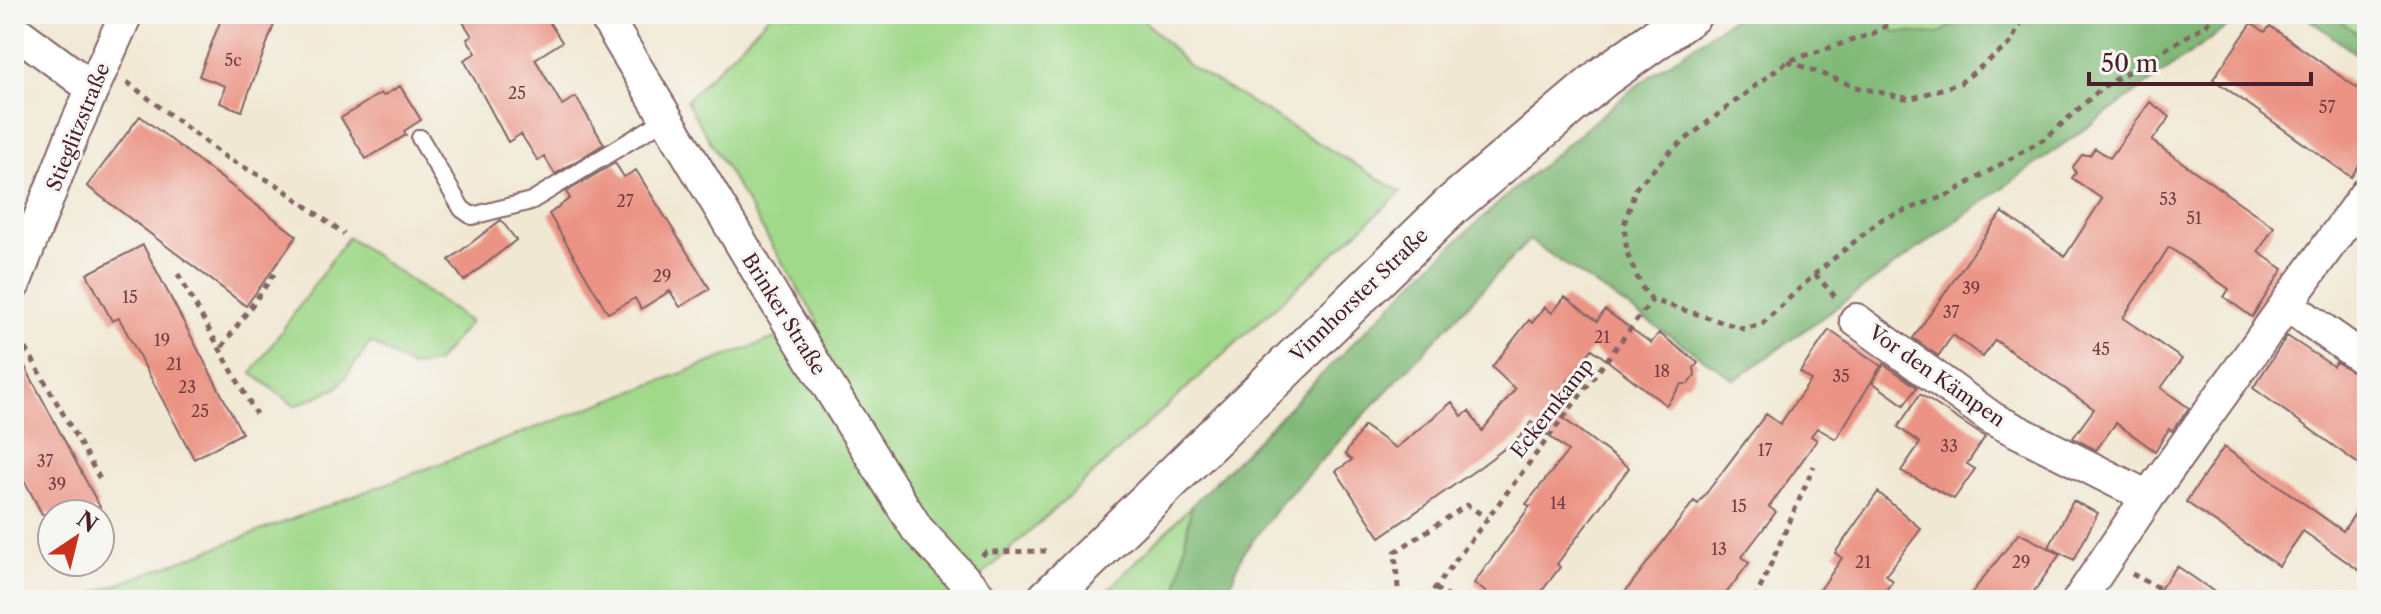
<svg xmlns="http://www.w3.org/2000/svg" width="2381" height="614" viewBox="0 0 2381 614" font-family="'Libre Caslon Text',serif">
<style>
.green{fill:#a1d98b;stroke:#767c5b;stroke-width:2}
.forest{fill:#80b977;stroke:#656c51;stroke-width:2}
.building{fill:#eb9485}
.lines{fill:none;stroke-linecap:round;stroke-linejoin:round}
.service-casing{stroke:#846566;stroke-width:20}
.minor-casing{stroke:#846566;stroke-width:36}
.tertiary-casing{stroke:#846566;stroke-width:44}
.path{stroke:#846566;stroke-width:5;stroke-dasharray:6 6;stroke-linecap:butt}
.service{stroke:#fff;stroke-width:16}
.minor{stroke:#fff;stroke-width:32}
.tertiary{stroke:#fff;stroke-width:40}
.labels{text-anchor:middle;stroke-width:6;stroke-linejoin:round;paint-order:stroke}
.number-label{font-size:16px;fill:#723c42}
.street-label{font-size:20px;fill:#4a1f2b;stroke:#f6f6f2}
</style>
<rect width="100%" height="100%" fill="#f6f6f2"/>
<filter id="ink" filterUnits="userSpaceOnUse"><feTurbulence type="fractalNoise" baseFrequency=".0125" numOctaves="2"/><feDisplacementMap in="SourceGraphic" scale="16" xChannelSelector="R" yChannelSelector="G"/><feConvolveMatrix kernelMatrix="1 2 1 2 8 2 1 2 1" color-interpolation-filters="sRGB"/></filter>
<filter id="wash" filterUnits="userSpaceOnUse"><feTurbulence type="fractalNoise" baseFrequency=".006" numOctaves="4" result="noise"/><feDisplacementMap in="SourceGraphic" scale="32" xChannelSelector="R" yChannelSelector="G"/><feGaussianBlur stdDeviation="1.8" result="paint"/><feColorMatrix in="noise" values="0 0 0 0 0 0 0 0 0 0 0 0 0 0 0 0 0 1.4 0 .05"/><feComposite in="paint" operator="in"/></filter>
<g filter="url(#wash)">
<rect width="100%" height="100%" fill="#f1e8d3"/>
<path class="green" d="M771,14h367l50,51 213,127 -446,408h-879l742,-278 -132,-221z
M1885,14h84l-31,20 -44,-2z
M2330,14h37v26z
M348,237l122,85 -34,41 -25,4 -40,-25 -34,46 -42,18 -43,-33z
M1191,506l-15,94h-69l-1,-8z"/>
<path class="forest" d="M1739,14h146l9,18 44,2 31,-20h276l-510,366 -206,-140 -248,263 -39,52 -18,45h-48l15,-94 241,-242 80,-73 120,-102z
M2302,14h28l37,26v22z"/>
<g id="blocks">
<path class="building" d="M223,14h55l-36,97 -22,-8 5,-17 -26,-10z
M458,14h86l18,28 -27,17 27,46 14,-8 28,47 -49,30 -11,-18 -6,5 -17,-27 -13,8 -44,-82 12,-7 -9,-14 5,-3z
M2252,23l13,9 5,-6 97,69v59l-16,23 -138,-98z
M400,86l21,34 -17,11 2,4 -40,24 -25,-41 40,-25 2,3z
M2150,102l20,15 -18,24 122,86 -16,25 25,17 -31,48 -28,-20 5,-8 -60,-42 -46,71 59,41 -21,29 28,20 -17,23 -3,-2 -14,22 -39,-28 -20,27 -23,-12 21,-29 -99,-69 -12,17 -30,-22 -15,21 -25,-18 89,-126 63,44 37,-57 -30,-21 4,-5 -3,-6 9,-12h8l5,-7 15,10z
M140,116l157,120 -51,70 -159,-120z
M615,163l9,14 12,-7 74,119 -30,18 -10,-16 -29,18 -6,-11 -27,15 -59,-99 21,-16 -4,-6z
M501,220l15,20 -52,41 -15,-21z
M143,245l99,188 -48,26 -75,-141 -7,3 -25,-47z
M1565,297l32,24 8,-11 46,33 8,-10 39,30 -4,5 1,7 -7,9h-6l-16,21 -74,-56 -44,58 81,61 -72,96 3,3 -25,33h-39l-22,-17 56,-77 -4,-2 42,-53 -37,-29 -10,14 -41,31 -100,70 -44,-66 16,-11 -7,-6 19,-28 32,22 56,-46 10,14 7,-5 13,20 33,-42 -23,-22 37,-47 3,3 13,-16 7,6z
M1829,330l52,36 -45,73 -19,-11 -6,8 6,4 -48,67 7,5 -34,45 7,6 -28,37h-102l75,-99 4,3 68,-90 14,10 31,-44 -11,-8z
M2287,336l46,30 3,-4 31,18v90l-114,-82z
M14,346l86,161 -14,7h-44l-28,-53z
M1884,364l33,23 -13,18 -32,-23z
M1920,394l65,43 -18,27 8,5 -21,30 -53,-28 19,-28 -22,-16z
M2224,447l119,84 24,-35v80l-64,-45 -24,35 -93,-64z
M1878,492l43,37 -35,46 7,6 -15,19h-46l-12,-10 22,-32 -7,-5z
M2073,501l25,12 -24,47 -25,-13z
M2019,533l41,21 -32,46h-62z
M2177,566l49,34h-74z"/>
</g>
</g>
<g filter="url(#ink)">
<use href="#blocks" fill-opacity="0" stroke="#846566" stroke-width="2"/>
<g class="lines">
<defs>
<path id="service" d="M420,138l42,71 10,7 59,-15 135,-82"/>
<path id="minor" d="M604,14l173,289 140,226 66,71
M14,30l78,58
M14,284l59,-151 53,-119
M2289,306l78,55
M1856,320l137,99 155,78
M2079,600l69,-103 219,-305"/>
<path id="tertiary" d="M1047,600l404,-394 152,-129 88,-63"/>
</defs>
<use href="#service" class="service-casing"/>
<use href="#minor" class="minor-casing"/>
<use href="#tertiary" class="tertiary-casing"/>
<path class="path" d="M1933,14l-8,4 -30,3 -23,13 -84,27 -115,88 -37,39 -12,37 3,28 14,33 11,14 92,29 18,-5 53,-50 67,-55 68,-25 96,-56 57,-51 101,-61 14,-12
M1788,61l68,26 54,12 50,-16 50,-39 15,-30
M127,82l98,75 54,29 65,48
M178,274l78,140
M1815,274l23,26
M14,327l86,152
M222,347l55,-77
M982,556l4,-4 60,-1
M2132,574l49,26
M1435,588l18,12
M1399,600l-4,-48 72,-47 20,13
M1426,600l226,-300
M1755,600l59,-134"/>
<use href="#service" class="service"/>
<use href="#minor" class="minor"/>
<use href="#tertiary" class="tertiary"/>
</g>
</g>
<g class="labels">
<g class="number-label">
<text x="233" y="66">5c</text>
<text x="517" y="99">25</text>
<text x="2327" y="113">57</text>
<text x="2168" y="205">53</text>
<text x="625" y="207">27</text>
<text x="2194" y="224">51</text>
<text x="662" y="282">29</text>
<text x="1971" y="294">39</text>
<text x="130" y="303">15</text>
<text x="1951" y="318">37</text>
<text x="1602" y="343">21</text>
<text x="162" y="346">19</text>
<text x="2101" y="355">45</text>
<text x="174" y="370">21</text>
<text x="1662" y="377">18</text>
<text x="1841" y="382">35</text>
<text x="187" y="393">23</text>
<text x="200" y="417">25</text>
<text x="1949" y="452">33</text>
<text x="1765" y="456">17</text>
<text x="45" y="467">37</text>
<text x="57" y="490">39</text>
<text x="1558" y="509">14</text>
<text x="1739" y="512">15</text>
<text x="1719" y="555">13</text>
<text x="1863" y="568">21</text>
<text x="2021" y="568">29</text>
</g>
<g class="street-label">
<text transform="translate(78 127) rotate(-68)" y="7">Stieglitzstraße</text>
<text transform="translate(1359 295) rotate(-44)" y="7">Vinnhorster Straße</text>
<text transform="translate(784 314) rotate(58)" y="7">Brinker Straße</text>
<text transform="translate(1937 376) rotate(35)" y="7">Vor den Kämpen</text>
<text transform="translate(1552 408) rotate(-52)" y="7">Eckernkamp</text>
</g>
</g>
<rect width="2381" height="614" fill="none" stroke="#f6f6f2" stroke-width="48"/>
<g transform="translate(76 538) rotate(35)"><circle r="38" fill="#f6f6f2" stroke="#b1a0a2" stroke-width="2"/>
<path d="M0-6L14 30L0 20L-14 30Z" fill="#c8321e"/>
<text y="-12" font-size="22" font-weight="bold" text-anchor="middle" fill="#4a1f2b">N</text>
</g>
<path d="M2089 72v12h222v-12" fill="none" stroke="#4a1f2b" stroke-width="4"/>
<text x="2101" y="72" font-size="24" fill="#4a1f2b" stroke="#f6f6f2" stroke-width="6" paint-order="stroke">50 m</text>
</svg>
